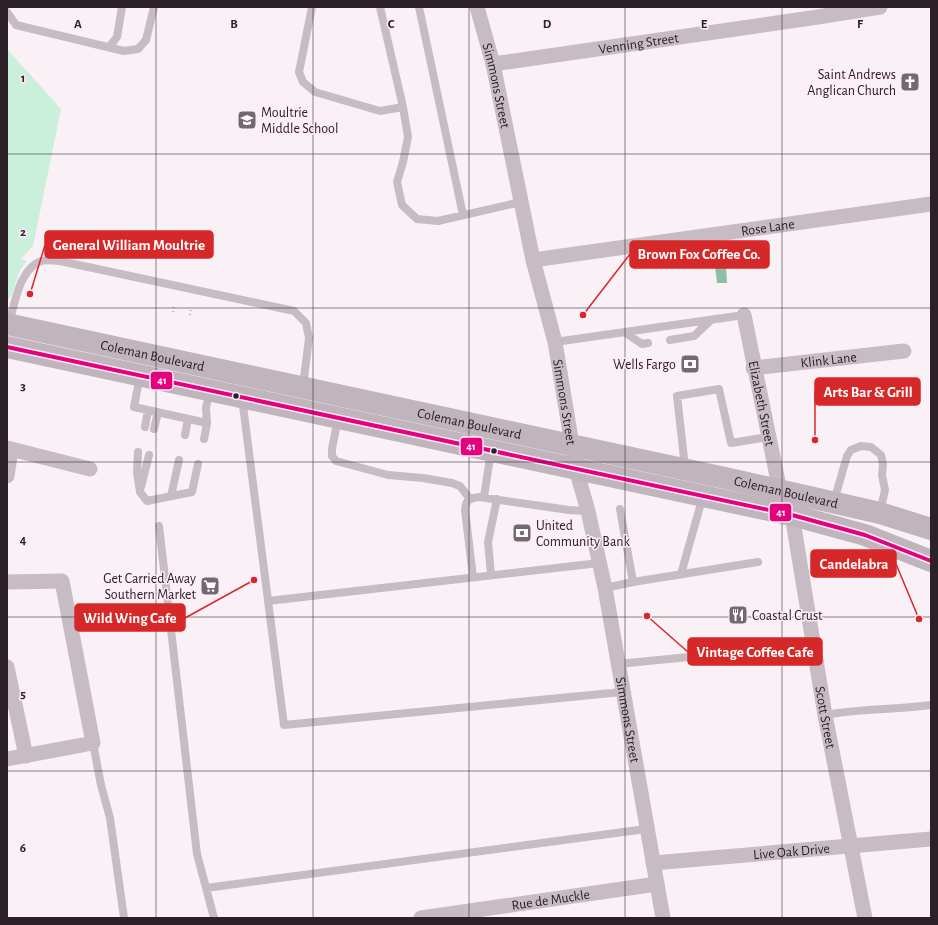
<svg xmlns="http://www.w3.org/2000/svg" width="938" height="925" viewBox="0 0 938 925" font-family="'Alegreya Sans',sans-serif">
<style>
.park{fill:#caefdb}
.water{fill:#8ebfa5}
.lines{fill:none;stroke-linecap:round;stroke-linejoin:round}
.path{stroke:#beb6bc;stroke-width:2.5;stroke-dasharray:1 3;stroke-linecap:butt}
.lane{stroke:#c7bcc3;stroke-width:8}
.street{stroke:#c7bcc3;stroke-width:15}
.primary{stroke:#c1b5bd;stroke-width:22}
.bus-1-casing{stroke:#feedf8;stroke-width:7}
.bus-1{stroke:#e5007d;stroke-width:4}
.grid{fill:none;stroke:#2b2127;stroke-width:1;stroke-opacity:0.55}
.bus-dot{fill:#2b2127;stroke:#feedf8;stroke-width:1.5}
.labels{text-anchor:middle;stroke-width:3;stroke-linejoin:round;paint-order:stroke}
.street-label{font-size:14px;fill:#2b2127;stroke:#feedf8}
.poi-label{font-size:14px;fill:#2b2127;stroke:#feedf8;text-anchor:end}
.grid-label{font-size:13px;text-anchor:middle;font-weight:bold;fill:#2b2127;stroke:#feedf8;stroke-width:3;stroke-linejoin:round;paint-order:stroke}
.leader{fill:none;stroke:#d62828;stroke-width:1.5}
.callout-dot{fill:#d62828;stroke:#feedf8;stroke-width:1.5}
.callout{fill:#d62828;stroke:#d62828;stroke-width:1.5}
.callout-label{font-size:15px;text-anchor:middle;font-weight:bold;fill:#fff}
.line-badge{stroke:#feedf8;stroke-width:1.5}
.badge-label{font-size:11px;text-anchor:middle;font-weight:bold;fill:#fff}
</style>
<rect width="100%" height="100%" fill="#faf1f7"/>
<path class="park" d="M7,49l54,60 -28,137 -12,13 6,2 -7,9 -8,25 -5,6z"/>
<path class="water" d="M726,264l1,19h-10l-2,-17z"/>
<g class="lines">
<path class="path" d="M173,312l1,-6
M190,315l1,-6
M544,528l3,-10"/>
<path class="lane" d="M312,7l-13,65 4,10 12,10 65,19 23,-4
M380,7l23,100 5,30 -5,25 -6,20 5,23 15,14 21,2 83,-19
M419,7l44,208
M7,12l9,13 108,26 14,-2 8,-9 8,-33
M109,47l8,-10 5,-30
M9,323c6,-20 10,-53 32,-62 5,-2 13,0 19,0l234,50 12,12 3,15 -6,48
M624,332l18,12 6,-1
M670,340l24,-4 17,-16
M555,342l189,-27
M140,376l-6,31 73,16 -1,-15 4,-18
M242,398l42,327 338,-33
M338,418l-6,31v7l4,5 52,14 35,3 29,5 8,3 10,13
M145,427l3,-17
M154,429l4,-17
M185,435l3,-16
M204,439l3,-16
M138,452l-1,21 3,19 7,9 45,-9 6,-28
M685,467l-8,-71 42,-7 12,54 37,-6
M141,487l8,-32
M171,496l8,-36
M484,497l7,-46
M834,501l13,-45 4,-6 10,-4 10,1 10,8 2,9 -1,11 3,15 -5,23
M620,509l13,73
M159,526l38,328 17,64
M491,574l-3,-32 9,-43
M681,574l22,-78
M473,577l-8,-67c1,-11 4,-11 14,-13l90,13 19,1
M605,588l28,-6 125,-20
M268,601l331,-38
M618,664l81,-8
M825,715c35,-7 71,-5 106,-10
M93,743l8,42 9,33 14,100
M206,888l440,-59"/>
<g class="street">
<path id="s1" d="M477,7l16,57 40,196 22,82 21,127 12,42 17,77 58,330"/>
<path id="s2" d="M493,64l325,-47 62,-10"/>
<path id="s3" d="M533,260l398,-56"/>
<path id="s4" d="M744,315l36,176"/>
<path id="s5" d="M753,368l151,-17"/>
<path d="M7,448l83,21"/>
<path d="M7,476l4,-26"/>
<path id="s6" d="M792,515l33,200 40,203"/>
<path d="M7,582l55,-1 31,162 -86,16"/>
<path d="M7,667l19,89"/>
<path id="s7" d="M653,863l278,-24"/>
<path id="s8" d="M421,918l236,-34"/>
</g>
<g class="primary">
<path id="s9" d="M7,324l718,154 155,35 51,16"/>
<path d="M7,347l785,168 73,20 66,26"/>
</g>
<defs>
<path id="bus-1" d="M7,347l785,168 73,20 66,26"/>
</defs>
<use href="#bus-1" class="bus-1-casing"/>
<use href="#bus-1" class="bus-1"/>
</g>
<path class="grid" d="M156,7v911M313,7v911M469,7v911M625,7v911M782,7v911M7,154h924M7,308h924M7,462h924M7,617h924M7,771h924"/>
<defs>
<symbol id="church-square" viewBox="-11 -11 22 22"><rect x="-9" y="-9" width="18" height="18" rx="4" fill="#736a70" stroke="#feedf8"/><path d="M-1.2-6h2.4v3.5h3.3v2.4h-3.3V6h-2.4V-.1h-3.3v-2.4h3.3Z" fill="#fff"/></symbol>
<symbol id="school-square" viewBox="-11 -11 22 22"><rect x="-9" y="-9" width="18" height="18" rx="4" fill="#736a70" stroke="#feedf8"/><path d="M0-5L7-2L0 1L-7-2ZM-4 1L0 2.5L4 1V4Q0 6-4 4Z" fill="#fff"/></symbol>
<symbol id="bank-square" viewBox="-11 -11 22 22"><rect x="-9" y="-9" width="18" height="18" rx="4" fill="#736a70" stroke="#feedf8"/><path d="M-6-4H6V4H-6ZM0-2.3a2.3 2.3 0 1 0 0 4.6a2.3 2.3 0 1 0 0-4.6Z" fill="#fff"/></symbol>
<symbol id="supermarket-square" viewBox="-11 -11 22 22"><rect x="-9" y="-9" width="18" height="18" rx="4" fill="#736a70" stroke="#feedf8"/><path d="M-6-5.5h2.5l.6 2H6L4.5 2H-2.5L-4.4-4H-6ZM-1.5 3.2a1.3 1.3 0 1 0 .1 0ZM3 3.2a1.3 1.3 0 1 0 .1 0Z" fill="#fff"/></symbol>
<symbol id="restaurant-square" viewBox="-11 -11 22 22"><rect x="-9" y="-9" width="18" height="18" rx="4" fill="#736a70" stroke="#feedf8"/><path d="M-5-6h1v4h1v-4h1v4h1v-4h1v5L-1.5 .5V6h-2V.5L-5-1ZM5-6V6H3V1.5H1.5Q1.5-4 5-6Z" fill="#fff"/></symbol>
</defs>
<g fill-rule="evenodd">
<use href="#church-square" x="899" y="71" width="22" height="22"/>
<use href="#school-square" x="236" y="109" width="22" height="22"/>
<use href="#bank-square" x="679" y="353" width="22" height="22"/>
<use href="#bank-square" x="511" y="522" width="22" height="22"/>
<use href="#supermarket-square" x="199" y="575" width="22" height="22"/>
<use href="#restaurant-square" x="727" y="604" width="22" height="22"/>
</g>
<g class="bus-dot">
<circle cx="236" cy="396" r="3.5"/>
<circle cx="494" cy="451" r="3.5"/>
</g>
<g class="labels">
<g class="street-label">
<text dy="5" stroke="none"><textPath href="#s2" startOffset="147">Venning Street</textPath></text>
<text dy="5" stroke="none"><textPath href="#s1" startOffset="81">Simmons Street</textPath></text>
<text dy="5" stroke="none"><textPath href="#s3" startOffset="237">Rose Lane</textPath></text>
<text dy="5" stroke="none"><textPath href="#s9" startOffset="149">Coleman Boulevard</textPath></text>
<text dy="5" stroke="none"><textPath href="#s5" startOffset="76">Klink Lane</textPath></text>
<text dy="5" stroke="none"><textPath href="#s1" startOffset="405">Simmons Street</textPath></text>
<text dy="5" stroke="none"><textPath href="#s4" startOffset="90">Elizabeth Street</textPath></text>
<text dy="5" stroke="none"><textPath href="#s9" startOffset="473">Coleman Boulevard</textPath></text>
<text dy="5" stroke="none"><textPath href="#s9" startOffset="797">Coleman Boulevard</textPath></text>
<text dy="5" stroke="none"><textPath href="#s6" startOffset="205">Scott Street</textPath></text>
<text dy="5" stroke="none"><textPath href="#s1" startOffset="729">Simmons Street</textPath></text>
<text dy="5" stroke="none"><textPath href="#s7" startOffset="139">Live Oak Drive</textPath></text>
<text dy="5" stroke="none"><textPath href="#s8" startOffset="131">Rue de Muckle</textPath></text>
</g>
<g class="poi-label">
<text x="896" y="79">Saint Andrews<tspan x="896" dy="16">Anglican Church</tspan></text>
<text x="261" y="117" text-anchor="start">Moultrie<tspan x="261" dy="16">Middle School</tspan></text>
<text x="676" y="369">Wells Fargo</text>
<text x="536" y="530" text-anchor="start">United<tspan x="536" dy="16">Community Bank</tspan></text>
<text x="196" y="583">Get Carried Away<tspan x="196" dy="16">Southern Market</tspan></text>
<text x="752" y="620" text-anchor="start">Coastal Crust</text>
</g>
</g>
<g class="grid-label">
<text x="78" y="28">A</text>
<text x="234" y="28">B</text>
<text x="391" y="28">C</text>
<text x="547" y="28">D</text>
<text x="704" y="28">E</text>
<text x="860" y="28">F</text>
<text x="23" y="82">1</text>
<text x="23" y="236">2</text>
<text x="23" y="390">3</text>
<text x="23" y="544">4</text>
<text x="23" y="698">5</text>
<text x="23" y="852">6</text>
</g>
<path class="leader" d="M30 294L45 245M583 315L630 254M815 440L815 391M919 619L896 564M254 580L185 618M647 616L688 652"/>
<g class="callout-dot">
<circle cx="30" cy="294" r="4"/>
<circle cx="583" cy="315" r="4"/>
<circle cx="815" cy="440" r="4"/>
<circle cx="919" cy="619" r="4"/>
<circle cx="254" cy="580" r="4"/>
<circle cx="647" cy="616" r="4"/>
</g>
<g class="callout">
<rect x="45" y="231" width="168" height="27" rx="4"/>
<rect x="630" y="241" width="139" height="27" rx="4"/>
<rect x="815" y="378" width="105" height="27" rx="4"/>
<rect x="811" y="550" width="85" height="27" rx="4"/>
<rect x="75" y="604" width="110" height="27" rx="4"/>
<rect x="688" y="638" width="134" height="27" rx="4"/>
</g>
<g class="callout-label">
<text x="129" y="250">General William Moultrie</text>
<text x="699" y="259">Brown Fox Coffee Co.</text>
<text x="868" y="397">Arts Bar &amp; Grill</text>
<text x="854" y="569">Candelabra</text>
<text x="130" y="623">Wild Wing Cafe</text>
<text x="755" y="657">Vintage Coffee Cafe</text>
</g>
<g class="line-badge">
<rect x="150" y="371" width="23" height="19" rx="4" fill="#e5007d"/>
<rect x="460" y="437" width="23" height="19" rx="4" fill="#e5007d"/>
<rect x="769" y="503" width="23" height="19" rx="4" fill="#e5007d"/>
</g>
<g class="badge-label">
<text x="162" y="384">41</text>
<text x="471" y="450">41</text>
<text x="781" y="516">41</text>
</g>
<rect width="938" height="925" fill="none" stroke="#2b2127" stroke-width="16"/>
</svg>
